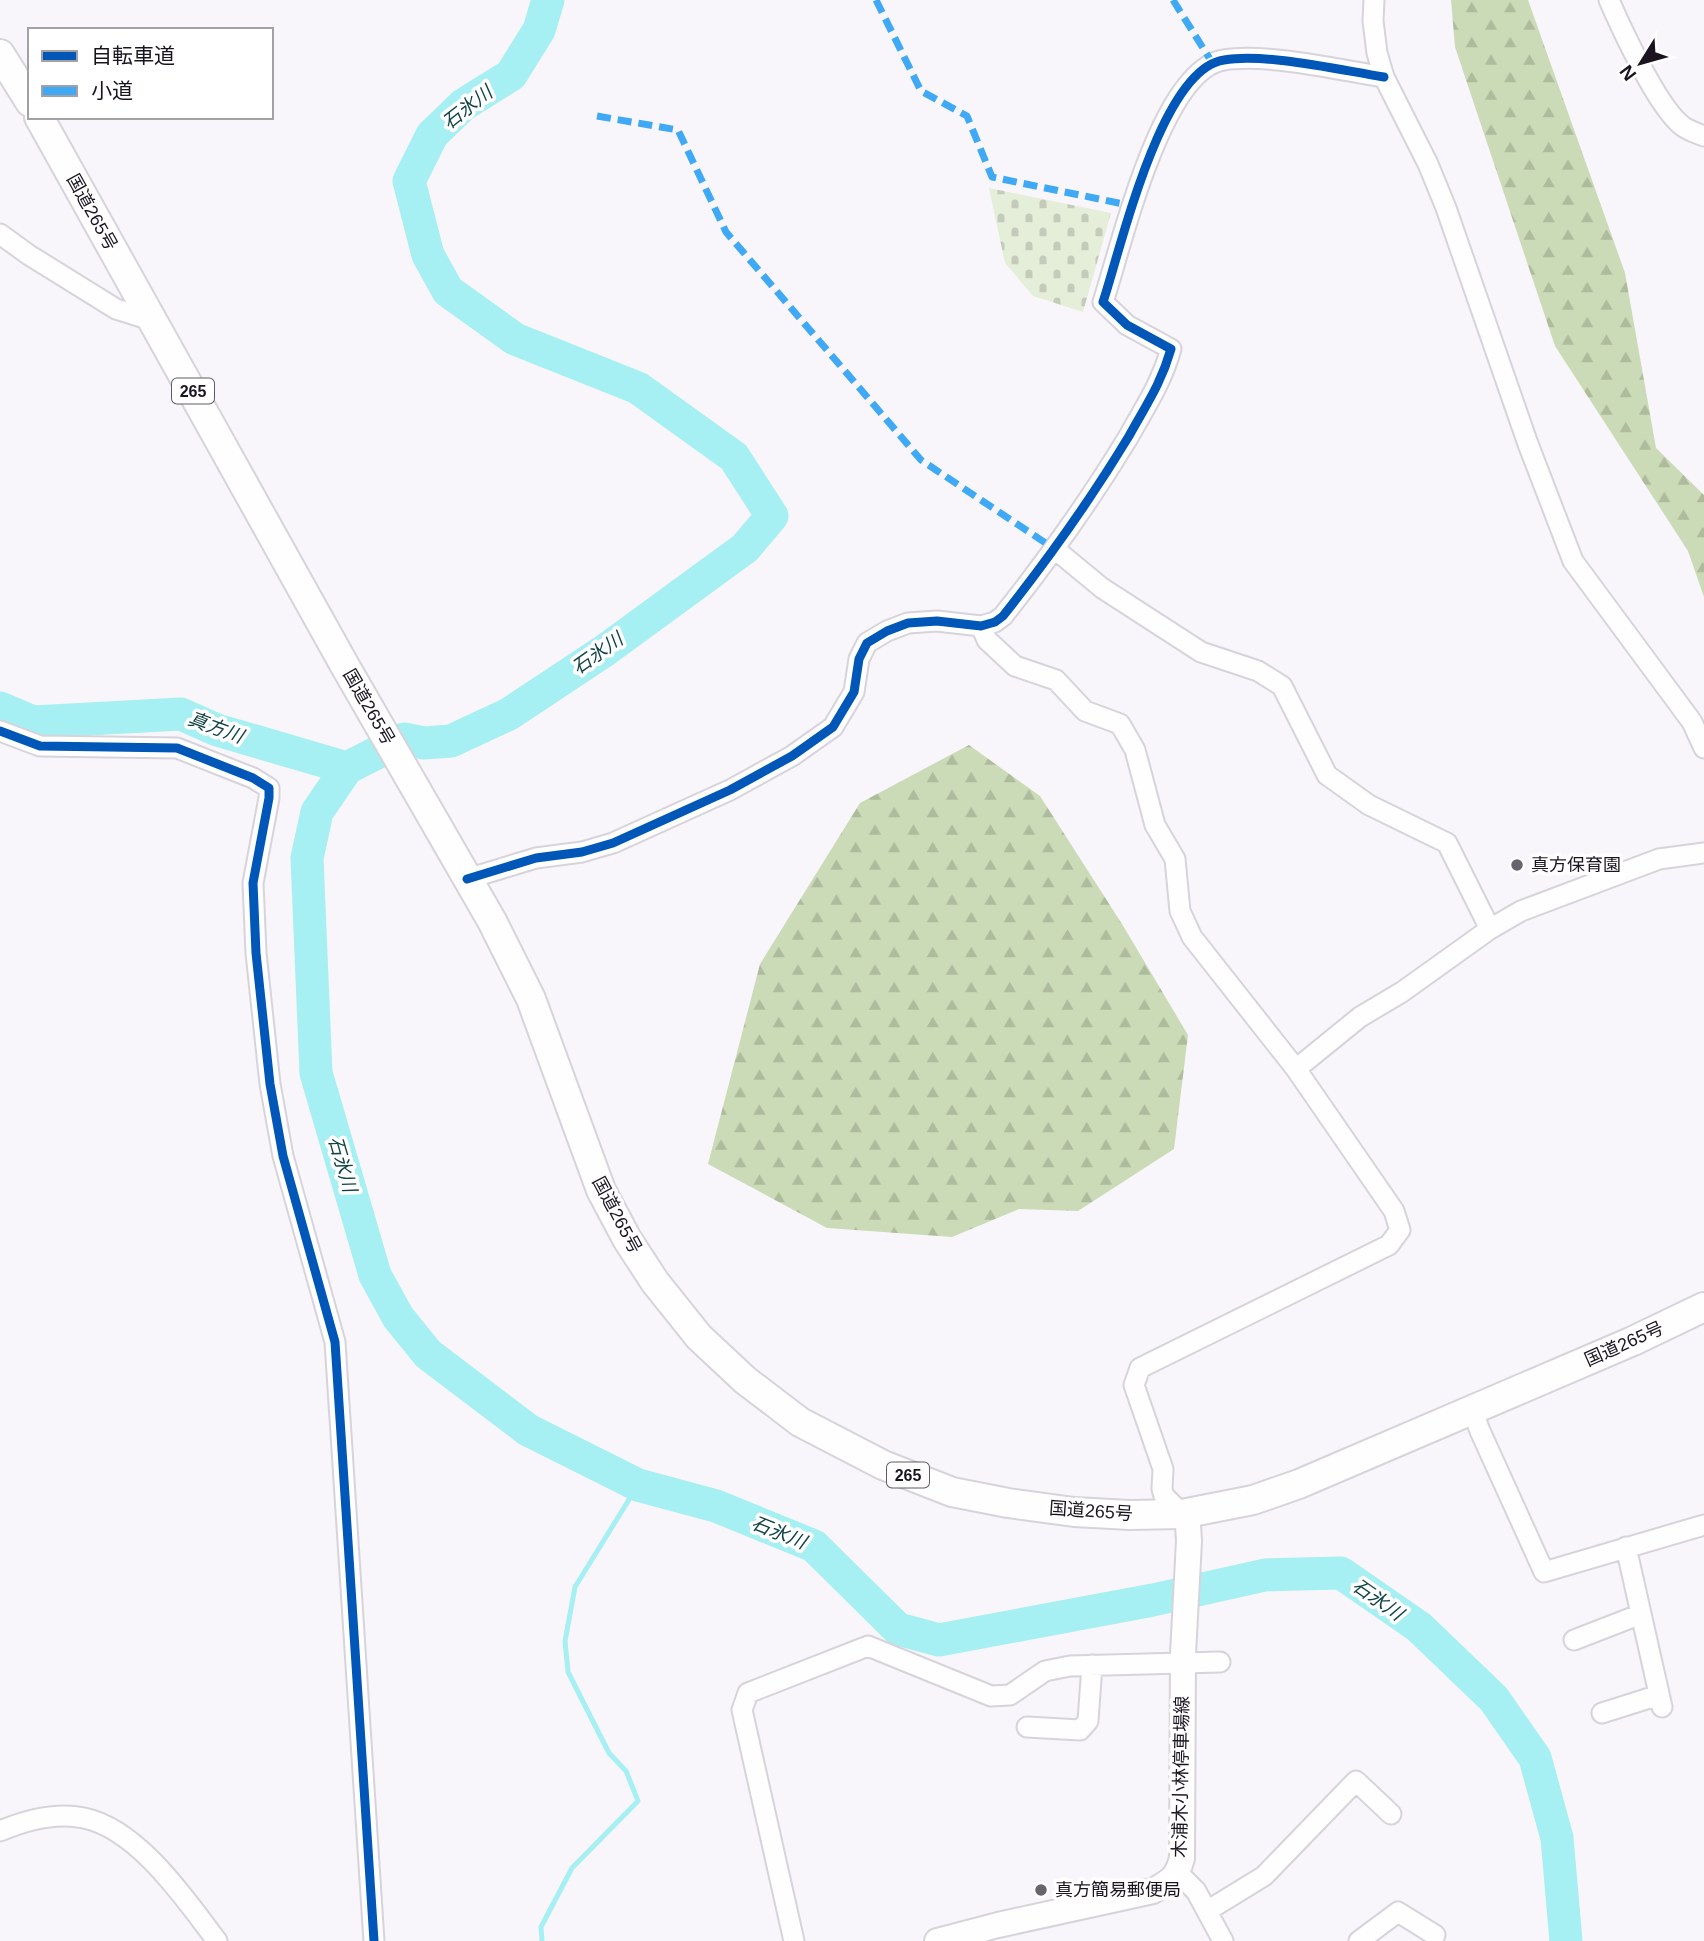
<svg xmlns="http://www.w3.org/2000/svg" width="1704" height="1941" viewBox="0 0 1704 1941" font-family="Helvetica,'Noto Sans JP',sans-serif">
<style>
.forest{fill:url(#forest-firs)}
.cemetery{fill:url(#cemetery-stones)}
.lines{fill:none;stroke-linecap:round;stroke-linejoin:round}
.stream{stroke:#a6eff2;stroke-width:5}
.river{stroke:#a6eff2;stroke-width:33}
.minor-casing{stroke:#d7d3db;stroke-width:23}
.major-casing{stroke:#d7d3db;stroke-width:28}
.highway-casing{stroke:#d7d3db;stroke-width:32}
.minor{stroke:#fefefe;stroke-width:19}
.major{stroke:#fefefe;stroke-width:24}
.highway{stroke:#fefefe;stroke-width:28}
.quiet{stroke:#3fa9f5;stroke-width:7;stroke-dasharray:14 7;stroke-linecap:butt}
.cycleway-casing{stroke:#fff;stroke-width:13}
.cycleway{stroke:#0057b8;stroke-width:9}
.poi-dot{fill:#68636c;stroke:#fff;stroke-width:2.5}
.labels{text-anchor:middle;stroke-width:7;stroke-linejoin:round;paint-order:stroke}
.shield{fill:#fff;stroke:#5f5a63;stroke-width:2}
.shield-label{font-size:16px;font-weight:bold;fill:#1a1420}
.street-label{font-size:18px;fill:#1a1420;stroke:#fff}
.poi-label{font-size:18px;fill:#1a1420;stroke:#fff;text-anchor:start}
.water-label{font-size:19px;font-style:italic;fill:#124344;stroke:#fff}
</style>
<defs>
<pattern id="forest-firs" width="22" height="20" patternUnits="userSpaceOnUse" patternTransform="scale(1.75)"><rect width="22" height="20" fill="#cbdbb7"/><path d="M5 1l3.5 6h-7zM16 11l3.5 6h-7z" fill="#aebb9d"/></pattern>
<pattern id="cemetery-stones" width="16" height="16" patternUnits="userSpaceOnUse" patternTransform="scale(1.75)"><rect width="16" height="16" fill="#e5eed9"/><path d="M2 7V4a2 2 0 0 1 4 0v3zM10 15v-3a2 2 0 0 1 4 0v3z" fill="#c4cbba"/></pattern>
</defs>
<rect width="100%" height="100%" fill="#f8f6fa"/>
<path class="forest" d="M1451,0h77l97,273 31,175 48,47v102l-16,-46 -133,-205 -100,-299z
M969,745l71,51 82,128 66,111 -14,114 -96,62 -59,-2 -67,28 -125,-9 -119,-64 52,-200 100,-161z"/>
<path class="cemetery" d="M989,188l122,25 -28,99 -50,-16 -28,-33z"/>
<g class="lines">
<path class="stream" d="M542,1941l-1,-14 31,-59 66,-67 -12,-30 -17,-18 -41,-81 -3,-31 10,-54 63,-102"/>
<path class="river" d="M548,0l-9,30 -28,45 -48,30 -31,30 -23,46 19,74 20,36 67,48 123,49 96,69 38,59 -27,32 -141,103 -95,63 -58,27 -27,2 -20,-4 -57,29 -30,44 -10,46 9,215 59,202 23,42 30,37 100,76 110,55 78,21 98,40 84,83 41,11 214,-40 112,-25 76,-2 78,54 75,72 41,59 22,80 9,103
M0,708l33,14 148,-8 36,16 130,38"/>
<defs>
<path id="minor" d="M1374,0l-1,21 4,32 7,24 44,87 18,44 82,236 45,117 119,161 12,26
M1609,0c13,30 47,103 71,124 6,6 16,9 24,12
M0,234l29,21 87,54 38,12
M1056,550l46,38 99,64 57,19 24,15 45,89 42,30 78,38 43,86
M981,626l6,14 28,26 41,14 29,31 35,13 15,26 20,75 20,34 5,52 12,26 104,132 98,142 6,19 -11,15 -249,123 -6,17 29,84 -1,20 2,7 18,18
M0,731l40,15 137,2 76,30 16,10v10l-16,85 3,70 14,131 13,72 52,186 39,599
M467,879l69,-21 46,-6 31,-9 117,-53 62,-34 41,-29 21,-35 5,-33 8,-16 20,-12 21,-8 29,-2 44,5 14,-4 8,-6c46,-58 88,-117 126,-180 17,-31 32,-52 42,-87l-44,-24 -24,-23c18,-54 58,-233 121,-242 43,-7 115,10 160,17
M1296,1069l64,-52 42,-25 88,-63 31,-18 138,-52 45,-6
M1472,1409l8,22 64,141 160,-47
M1626,1547l36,160
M1574,1640l67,-26
M1602,1713l57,-18
M1027,1727l53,3 8,-9 4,-56
M0,1831c26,-11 57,-19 84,-13 54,11 102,82 133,123
M1178,1873l18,18 27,50
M1207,1911l57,-35 92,-95 35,33
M794,1941l-52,-231 6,-17 120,-47 123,50 19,-1 35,-24 25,-5 150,-4
M1359,1941l39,-29 37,23"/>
<path id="major" d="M937,1941l61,-16 155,-34c17,-10 24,-13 29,-33l1,-204 6,-113 -1,-16 -6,-11"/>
<path id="highway" d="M0,54l30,48
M39,117l306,549 147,255 39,78 70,191 26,49 28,43 44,55 46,43 55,42 83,43 69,27 56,11 66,9 56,3 52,-1 71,-14 46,-16 334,-143 71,-34"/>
</defs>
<use href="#minor" class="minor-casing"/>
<use href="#major" class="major-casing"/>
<use href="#highway" class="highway-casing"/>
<use href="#minor" class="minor"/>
<use href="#major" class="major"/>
<use href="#highway" class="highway"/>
<path class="quiet" d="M876,0l45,91 46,25 25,61 141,29
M1173,0l40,64
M597,116l81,14 48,102 195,228 135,90"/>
<defs>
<path id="cycleway" d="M0,731l40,15 137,2 76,30 16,10v10l-16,85 3,70 14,131 13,72 52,186 39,599
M467,879l69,-21 46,-6 31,-9 117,-53 62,-34 41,-29 21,-35 5,-33 8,-16 20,-12 21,-8 29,-2 44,5 14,-4 8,-6c46,-58 88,-117 126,-180 17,-31 32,-52 42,-87l-44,-24 -24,-23c18,-54 58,-233 121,-242 43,-7 115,10 160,17"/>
</defs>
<use href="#cycleway" class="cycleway-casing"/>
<use href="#cycleway" class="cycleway"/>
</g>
<g class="poi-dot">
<circle cx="1517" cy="865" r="7"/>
<circle cx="1041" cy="1890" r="7"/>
</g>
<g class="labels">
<g class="shield">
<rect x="172" y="378.5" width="42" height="25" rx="5"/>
<rect x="887" y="1462.5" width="42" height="25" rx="5"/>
</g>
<g class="shield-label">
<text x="193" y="397">265</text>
<text x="908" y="1481">265</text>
</g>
<g class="street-label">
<text transform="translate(92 212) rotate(61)" y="6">国道265号</text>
<text transform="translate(369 707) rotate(60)" y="6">国道265号</text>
<text transform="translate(617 1215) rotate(62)" y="6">国道265号</text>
<text transform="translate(1624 1344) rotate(-24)" y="6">国道265号</text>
<text transform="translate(1091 1511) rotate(4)" y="6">国道265号</text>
<text transform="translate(1181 1777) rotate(-89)" y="6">木浦木小林停車場線</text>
</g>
<g class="poi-label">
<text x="1531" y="871">真方保育園</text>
<text x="1055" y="1896">真方簡易郵便局</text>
</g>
<g class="water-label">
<text transform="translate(467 107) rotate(-38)" y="7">石氷川</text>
<text transform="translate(597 653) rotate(-35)" y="7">石氷川</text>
<text transform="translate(216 727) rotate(20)" y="7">真方川</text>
<text transform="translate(343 1164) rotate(74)" y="7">石氷川</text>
<text transform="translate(779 1532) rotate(22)" y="7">石氷川</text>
<text transform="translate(1378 1599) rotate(35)" y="7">石氷川</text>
</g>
</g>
<rect x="28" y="28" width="245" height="91" fill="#ffffff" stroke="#a3a1a6" stroke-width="2"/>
<rect x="42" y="51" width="35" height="10" fill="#0057b8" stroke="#a3a1a6" stroke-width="2"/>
<text x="91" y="63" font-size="21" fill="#1a1420">自転車道</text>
<rect x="42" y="86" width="35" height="10" fill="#3fa9f5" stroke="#a3a1a6" stroke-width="2"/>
<text x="91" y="98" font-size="21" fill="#1a1420">小道</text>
<g transform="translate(1641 63) rotate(233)" stroke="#ffffff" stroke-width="5" paint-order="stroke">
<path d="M0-5L12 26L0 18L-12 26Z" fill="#1a1420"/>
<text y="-10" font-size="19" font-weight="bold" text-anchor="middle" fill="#1a1420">N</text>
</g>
</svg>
